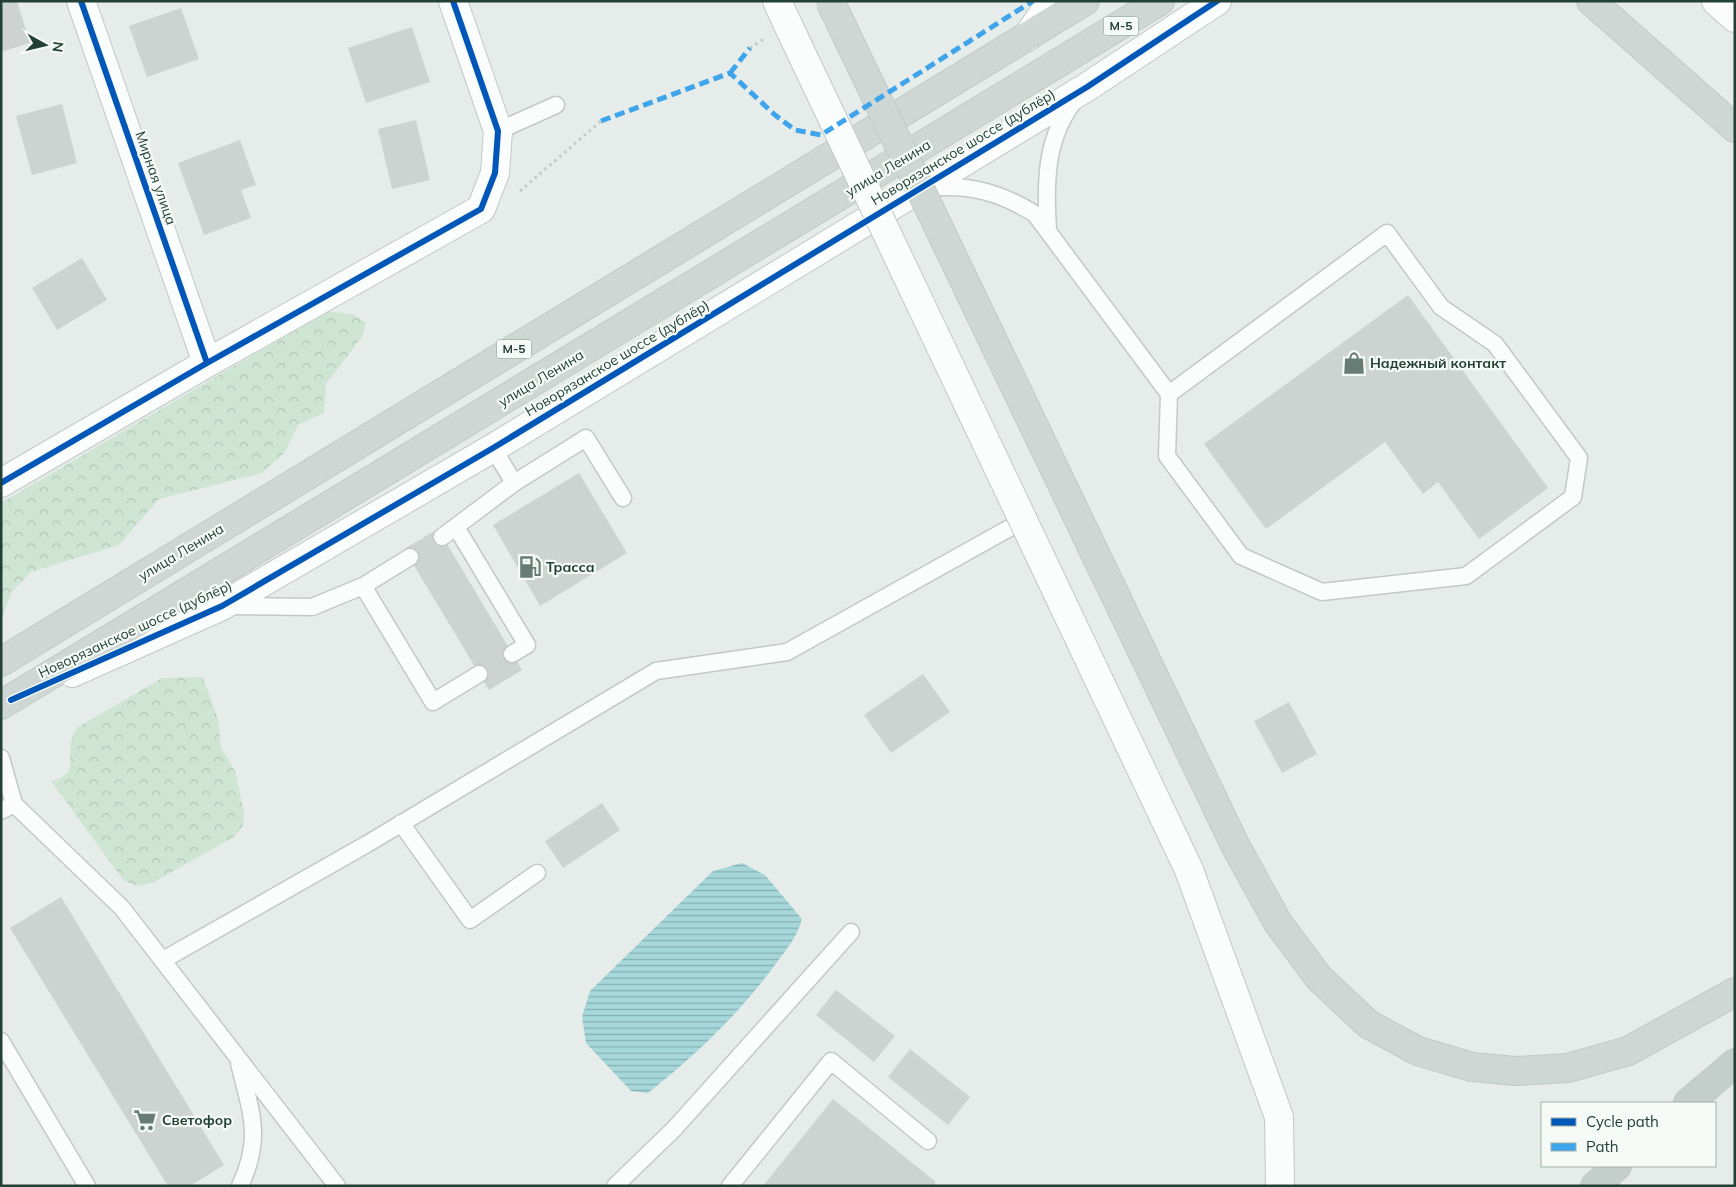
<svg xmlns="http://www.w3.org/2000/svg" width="1736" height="1187" viewBox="0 0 1736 1187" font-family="Mulish,sans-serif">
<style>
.forest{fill:url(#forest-crowns)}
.water{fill:url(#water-rules)}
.building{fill:#cdd3d0}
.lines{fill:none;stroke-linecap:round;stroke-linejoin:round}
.service-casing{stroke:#c3c9c6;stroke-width:19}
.minor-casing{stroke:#c3c9c6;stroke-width:30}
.secondary-casing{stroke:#c2c9c6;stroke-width:30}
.primary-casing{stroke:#c2cac7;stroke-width:30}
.trunk-casing{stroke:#c2cac7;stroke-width:30}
.path{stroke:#c1cbc6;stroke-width:3;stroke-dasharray:2.5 4;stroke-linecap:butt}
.service{stroke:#fbfcfc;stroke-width:16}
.minor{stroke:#fbfcfc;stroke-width:28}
.secondary{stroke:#fbfcfc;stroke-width:28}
.primary{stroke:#ced7d4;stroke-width:28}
.trunk{stroke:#c4ceca;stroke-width:28}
.secondary-bridge-casing{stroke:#c2c9c6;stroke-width:30;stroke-linecap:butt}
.primary-bridge-casing{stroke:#c2cac7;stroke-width:30;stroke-linecap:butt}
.secondary-bridge{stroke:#fbfcfc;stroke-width:28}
.primary-bridge{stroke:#ced7d4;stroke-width:28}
.quiet{stroke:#3ea4eb;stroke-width:5;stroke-dasharray:10 5;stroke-linecap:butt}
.cycleway-casing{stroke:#f5faf7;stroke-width:9}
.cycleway{stroke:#0057b8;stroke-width:6}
.labels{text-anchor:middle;stroke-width:4.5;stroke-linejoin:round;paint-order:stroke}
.shield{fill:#f5faf7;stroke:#627870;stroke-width:1}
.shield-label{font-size:12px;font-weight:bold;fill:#234036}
.street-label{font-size:14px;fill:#234036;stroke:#f5faf7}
.poi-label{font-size:14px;font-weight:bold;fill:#234036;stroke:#f5faf7;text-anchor:start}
</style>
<defs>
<pattern id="forest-crowns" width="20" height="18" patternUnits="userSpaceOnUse" patternTransform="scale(1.25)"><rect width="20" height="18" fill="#cfe5d4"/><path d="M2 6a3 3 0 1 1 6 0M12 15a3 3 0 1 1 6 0" fill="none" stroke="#b1c6b7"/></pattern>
<pattern id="water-rules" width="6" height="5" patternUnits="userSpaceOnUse" patternTransform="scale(1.25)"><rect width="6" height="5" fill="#a6d7da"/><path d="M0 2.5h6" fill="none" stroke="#87b0b2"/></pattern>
</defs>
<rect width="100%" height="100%" fill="#e6ece9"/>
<path class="forest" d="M328,311l26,4 12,8 -4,14 -36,47 -2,29 -26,12 -13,27 -23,21 -103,26 -40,46 -88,27 -20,21 -10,27v-117z
M203,677l15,42 3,28 14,24 9,41 -1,14 -9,11 -82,46 -15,3 -13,-5 -73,-100c30,-7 14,-24 21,-43 1,-4 4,-8 6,-11l84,-49z"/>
<path class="water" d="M742,863l23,12 37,44c-5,17 -14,29 -25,43 -37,51 -80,92 -129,131l-17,-2 -45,-48 -4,-26 8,-26 123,-120z"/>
<path class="building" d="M1,1h16l13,42 -29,9z
M181,8l18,51 -52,18 -18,-51z
M412,27l18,55 -64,21 -18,-55z
M62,104l15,59 -45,12 -16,-59z
M416,120l14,60 -38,9 -14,-60z
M240,140l16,45 -15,5 10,28 -47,17 -26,-72z
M82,258l25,42 -50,30 -25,-42z
M1408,295l140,193 -69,51 -41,-57 -15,12 -38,-52 -119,87 -62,-85z
M579,473l48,80 -87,53 -47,-81z
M438,529l84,141 -33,20 -85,-141z
M923,674l27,38 -59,41 -27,-38z
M1289,702l28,52 -35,19 -28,-52z
M602,803l18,27 -57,38 -18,-27z
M61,897l163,268 -34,21h-22l-158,-258z
M836,990l59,46 -21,26 -58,-47z
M910,1049l60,48 -22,28 -60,-48z
M833,1099l103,83 -3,4h-170z"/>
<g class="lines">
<defs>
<path id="service" d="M498,131l58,-26
M930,188c41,-4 71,5 105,26l134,180 218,-161 54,74 54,37 84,114 -6,39 -107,79 -144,16 -81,-36 -74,-100 2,-62
M1048,230c-3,-46 -3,-94 28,-131
M514,483l72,-45 37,60
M456,527l71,118 -15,9
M442,537l72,-54 -21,-35
M363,586l70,116 46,-28
M226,606l86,1 51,-21 47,-29
M1,758l13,46 -13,7
M14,804l108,104 215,278
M401,823l69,97 67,-47
M163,960l204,-116 289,-173 131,-19 228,-127
M1,1041l86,145
M239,1063c12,50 24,74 1,123
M615,1186l59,-57 177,-197
M730,1186l101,-125 97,80"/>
<path id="minor" d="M81,1l126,362
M1027,37l25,-36
M1,483l206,-120 274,-154 14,-36 3,-42 -45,-130
M72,673l150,-67 271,-158 594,-361 130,-86"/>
<path id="secondary" d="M777,1l11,24
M1716,1l19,17
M1189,870l90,247 1,69"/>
<path id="primary" d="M1591,1l144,127
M1,662l1084,-661
M1,705l1159,-704
M1235,845l43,78 41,55 49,46 50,27 54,16 44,4 52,-3 60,-17 107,-59"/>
<path id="trunk" d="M1688,1103l47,-40
M1595,1186l22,-20"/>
</defs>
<use href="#service" class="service-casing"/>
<use href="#minor" class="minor-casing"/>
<use href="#secondary" class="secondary-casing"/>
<use href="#primary" class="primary-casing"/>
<use href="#trunk" class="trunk-casing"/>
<path class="path" d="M750,48l14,-9
M520,191l81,-70"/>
<use href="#service" class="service"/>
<use href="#minor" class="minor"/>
<use href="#secondary" class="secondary"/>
<use href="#primary" class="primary"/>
<use href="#trunk" class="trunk"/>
<defs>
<path id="secondary-bridge" d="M788,25l401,845"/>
<path id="primary-bridge" d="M830,1l405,844"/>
</defs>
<use href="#secondary-bridge" class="secondary-bridge-casing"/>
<use href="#primary-bridge" class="primary-bridge-casing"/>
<use href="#secondary-bridge" class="secondary-bridge"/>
<use href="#primary-bridge" class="primary-bridge"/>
<path class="quiet" d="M730,73l20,-25
M601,121l129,-48 45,42 20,15 26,5 212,-134"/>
<defs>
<path id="cycleway" d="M81,1l126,362
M1,483l206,-120 274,-154 14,-36 3,-42 -45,-130
M11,700l211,-94 271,-158 594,-361 130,-86"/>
</defs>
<use href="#cycleway" class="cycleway-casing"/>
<use href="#cycleway" class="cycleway"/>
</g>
<defs>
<symbol id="shop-bare" viewBox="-9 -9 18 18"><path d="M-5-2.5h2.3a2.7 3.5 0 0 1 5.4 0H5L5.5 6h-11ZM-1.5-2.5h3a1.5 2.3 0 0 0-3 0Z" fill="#677c75" stroke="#f5faf7" stroke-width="2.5" paint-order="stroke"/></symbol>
<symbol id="fuel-bare" viewBox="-9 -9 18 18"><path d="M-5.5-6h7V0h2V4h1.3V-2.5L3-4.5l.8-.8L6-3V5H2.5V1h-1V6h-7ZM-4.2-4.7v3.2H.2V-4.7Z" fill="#677c75" stroke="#f5faf7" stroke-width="2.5" paint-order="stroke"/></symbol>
<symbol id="supermarket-bare" viewBox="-9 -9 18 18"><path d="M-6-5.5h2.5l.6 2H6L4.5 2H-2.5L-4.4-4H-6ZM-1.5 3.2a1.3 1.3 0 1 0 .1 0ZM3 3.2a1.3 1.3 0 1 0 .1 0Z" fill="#677c75" stroke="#f5faf7" stroke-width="2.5" paint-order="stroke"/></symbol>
</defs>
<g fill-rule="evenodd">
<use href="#shop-bare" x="1338" y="347" width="32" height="32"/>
<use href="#fuel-bare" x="514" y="551" width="32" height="32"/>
<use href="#supermarket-bare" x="129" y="1104" width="32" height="32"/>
</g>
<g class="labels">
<g class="shield">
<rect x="1103.5" y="16.5" width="35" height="19" rx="4"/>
<rect x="496.5" y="339.5" width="35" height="19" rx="4"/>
</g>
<g class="shield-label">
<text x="1121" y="30">М-5</text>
<text x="514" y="353">М-5</text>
</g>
<g class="street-label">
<text transform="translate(963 147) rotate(-31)" y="5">Новорязанское шоссе (дублёр)</text>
<text transform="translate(888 168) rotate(-31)" y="5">улица Ленина</text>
<text transform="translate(156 178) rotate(71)" y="5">Мирная улица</text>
<text transform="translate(617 358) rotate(-31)" y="5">Новорязанское шоссе (дублёр)</text>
<text transform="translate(541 378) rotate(-31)" y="5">улица Ленина</text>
<text transform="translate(181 552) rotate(-31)" y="5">улица Ленина</text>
<text transform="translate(135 629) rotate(-25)" y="5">Новорязанское шоссе (дублёр)</text>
</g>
<g class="poi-label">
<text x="1370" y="368">Надежный контакт</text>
<text x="546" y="572">Трасса</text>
<text x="162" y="1125">Светофор</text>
</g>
</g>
<rect width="1736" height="1187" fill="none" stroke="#234036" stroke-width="5"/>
<rect x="1541" y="1102" width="175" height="65" fill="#f5faf7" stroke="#a1b0aa"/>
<rect x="1551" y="1118" width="25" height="8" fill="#0057b8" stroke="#a1b0aa"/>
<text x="1586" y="1127" font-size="15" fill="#234036">Cycle path</text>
<rect x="1551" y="1143" width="25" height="8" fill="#3ea4eb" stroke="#a1b0aa"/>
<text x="1586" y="1152" font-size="15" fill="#234036">Path</text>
<g transform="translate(45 45) rotate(98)" stroke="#f5faf7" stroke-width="4" paint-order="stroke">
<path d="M0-4L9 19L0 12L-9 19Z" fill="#234036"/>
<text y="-8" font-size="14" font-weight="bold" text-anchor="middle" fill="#234036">N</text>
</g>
</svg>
